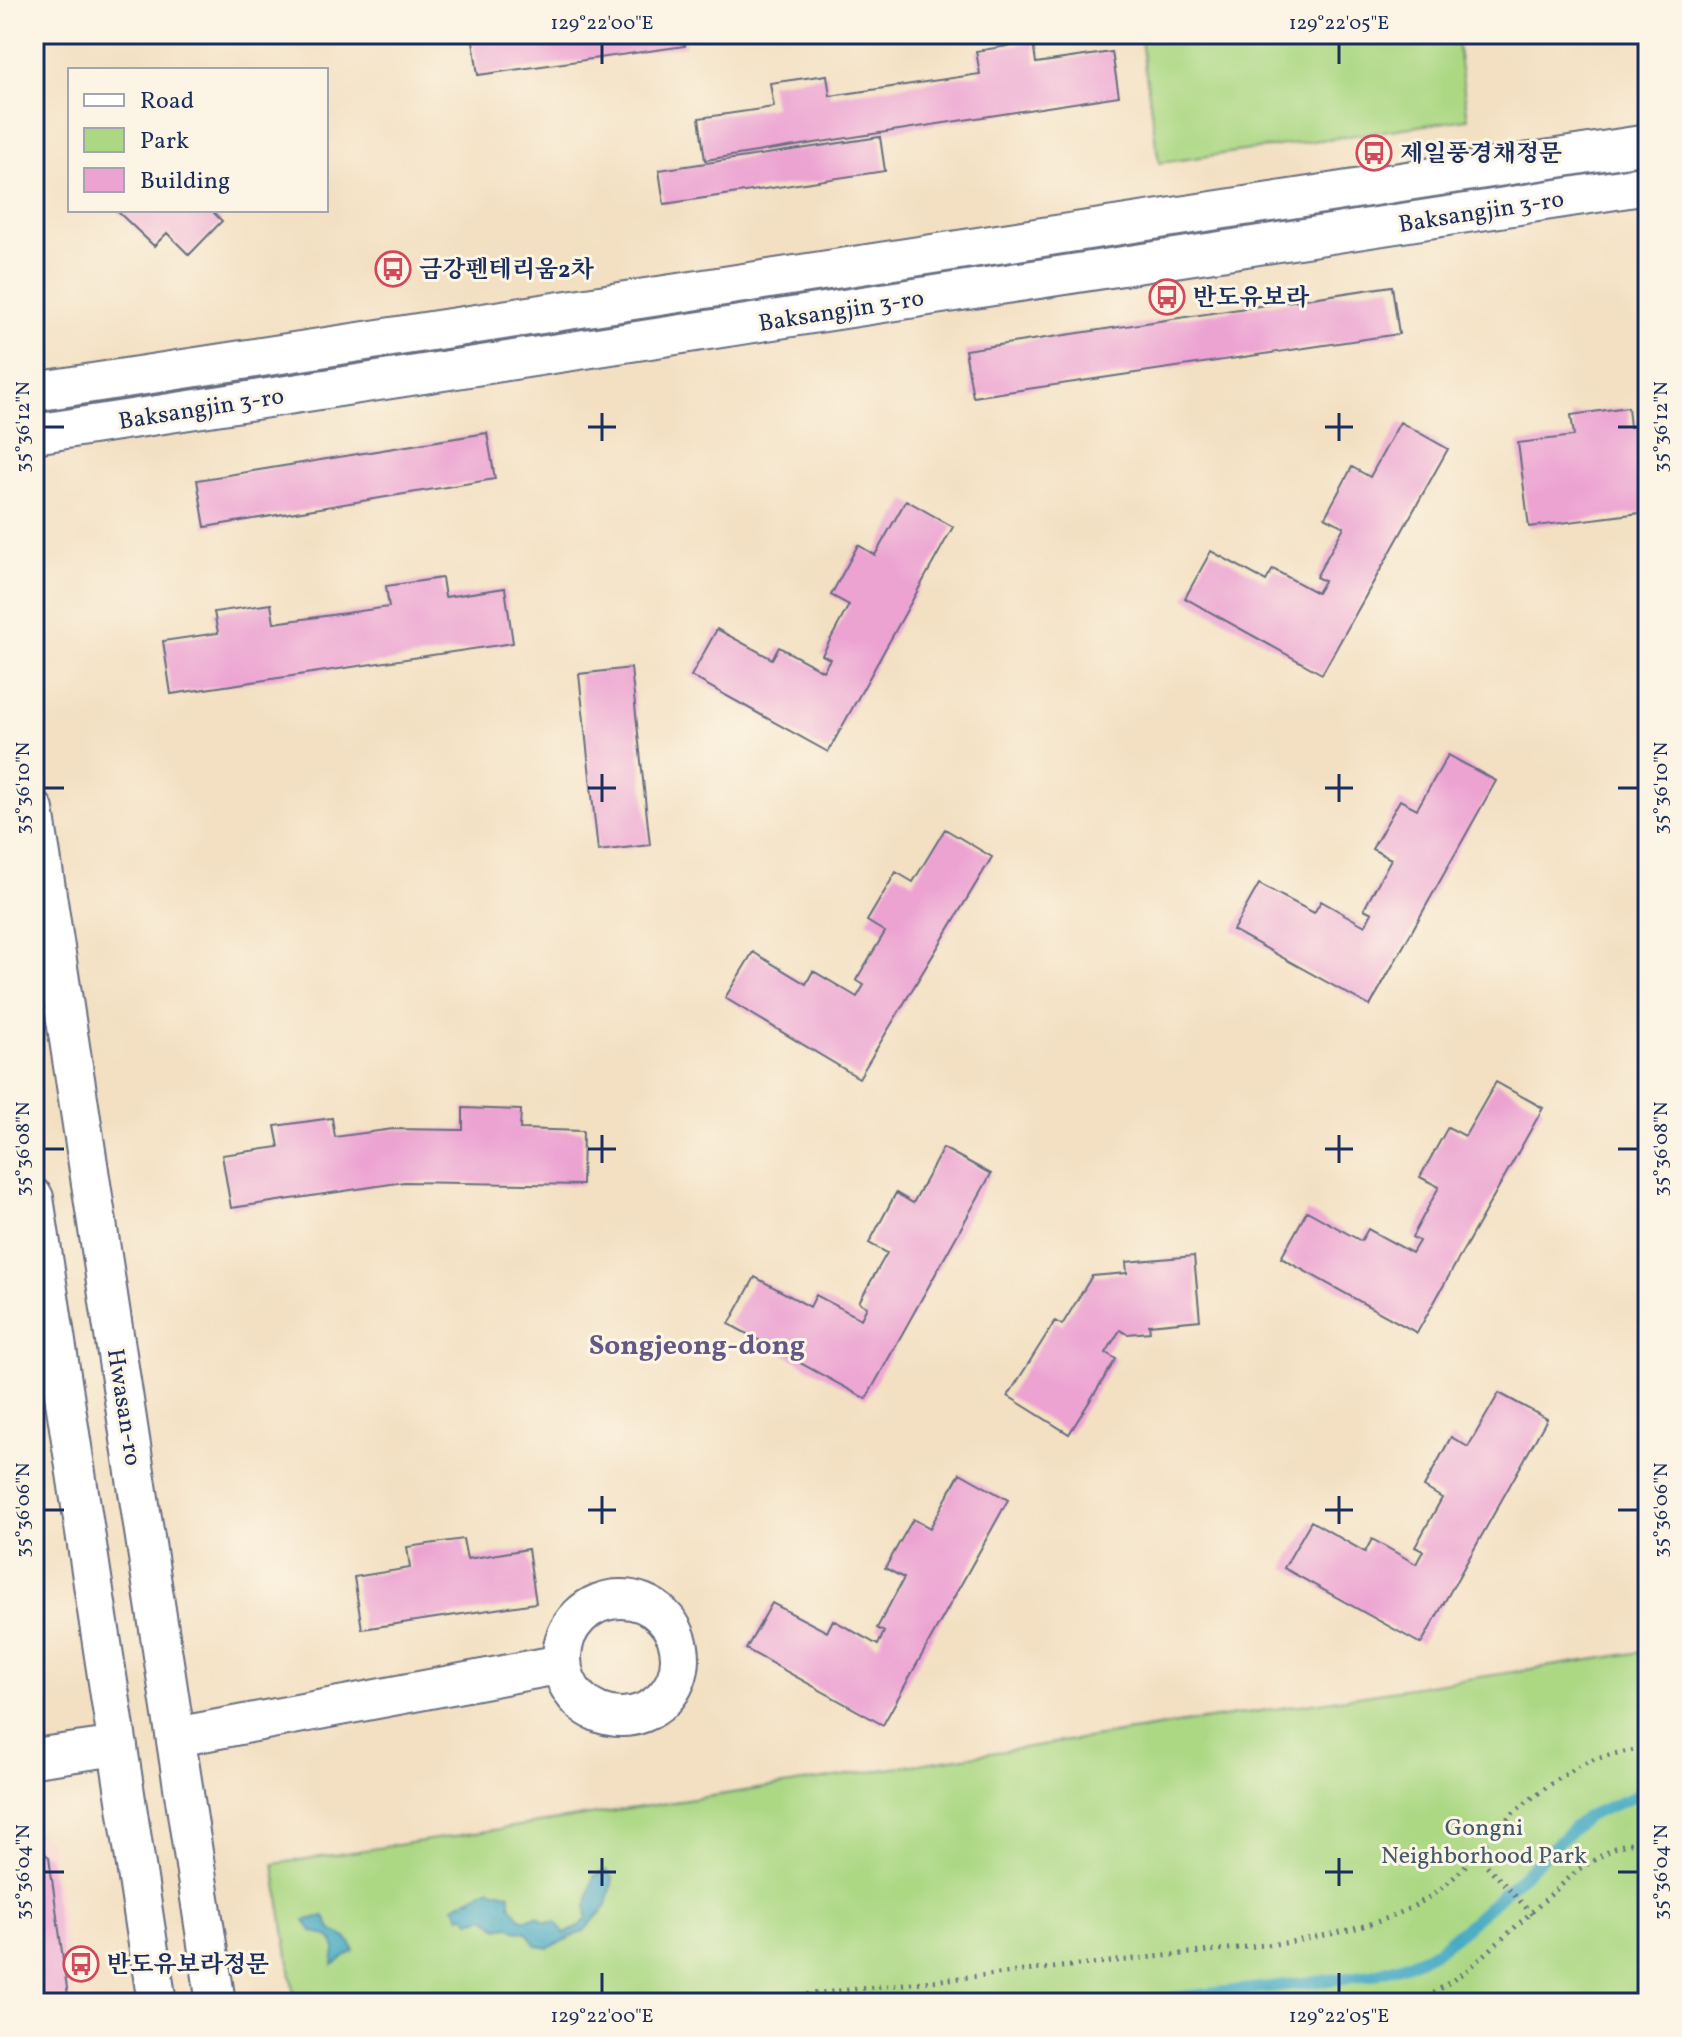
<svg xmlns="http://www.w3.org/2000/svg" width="1682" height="2037" viewBox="0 0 1682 2037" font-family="Vollkorn,'Noto Serif KR',serif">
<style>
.built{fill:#f7d0ce}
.green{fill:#acd884;stroke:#648471;stroke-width:2}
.water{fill:#42a9c2;stroke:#2e6c90;stroke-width:2}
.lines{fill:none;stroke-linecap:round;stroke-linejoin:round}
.stream{stroke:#42a9c2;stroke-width:12}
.building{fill:#eca3d2}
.minor-casing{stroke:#676d81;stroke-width:42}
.path{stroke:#676d81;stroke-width:5;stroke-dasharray:2 6;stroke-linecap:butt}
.minor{stroke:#fff;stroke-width:38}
.ticks{fill:none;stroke:#1b2f5e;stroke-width:3}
.labels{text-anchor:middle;stroke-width:6;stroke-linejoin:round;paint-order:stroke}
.poi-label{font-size:24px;font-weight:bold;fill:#1b2f5e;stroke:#fcf5e5;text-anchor:start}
.street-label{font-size:24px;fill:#1b2f5e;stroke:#fcf5e5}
.park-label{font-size:24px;fill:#3f5968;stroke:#fcf5e5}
.quarter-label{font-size:28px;font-weight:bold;fill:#645887;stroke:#fcf5e5}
.neatline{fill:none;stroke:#1b2f5e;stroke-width:3}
.ticks-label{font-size:20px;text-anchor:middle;fill:#1b2f5e}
</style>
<rect width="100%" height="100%" fill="#fcf5e5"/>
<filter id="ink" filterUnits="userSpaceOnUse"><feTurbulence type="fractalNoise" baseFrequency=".0125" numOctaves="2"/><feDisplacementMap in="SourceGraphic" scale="16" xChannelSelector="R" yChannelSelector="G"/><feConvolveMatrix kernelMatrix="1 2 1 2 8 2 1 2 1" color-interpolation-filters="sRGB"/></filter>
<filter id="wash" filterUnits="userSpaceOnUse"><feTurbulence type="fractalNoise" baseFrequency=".006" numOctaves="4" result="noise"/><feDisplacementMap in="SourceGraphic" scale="32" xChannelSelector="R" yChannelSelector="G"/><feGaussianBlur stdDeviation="1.8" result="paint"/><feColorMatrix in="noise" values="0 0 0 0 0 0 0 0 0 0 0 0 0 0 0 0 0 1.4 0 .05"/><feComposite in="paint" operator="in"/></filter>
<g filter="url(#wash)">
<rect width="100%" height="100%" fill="#f3e0c2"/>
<path class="built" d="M34,1829l16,11 26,163h-42z"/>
<path class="green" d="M1140,34h316l12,85 -309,44z
M1648,1651v352h-1353l-21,-139z"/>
<path class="water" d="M606,1870l7,9 -6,27 -23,25 -35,17 -13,-2 -9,-14 -12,-2 -6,-4 -11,2 -12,-11 -16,4 -5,-6 -5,2 -6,-11 36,-18 20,6v10l11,15h7l9,-3 8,6h11l9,12 15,-8 7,-8 -1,-11 8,-31z
M325,1916l7,15c12,4 18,8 22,20l-21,14c0,-5 1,-9 2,-14 1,-14 -12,-17 -23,-20l-7,-11z"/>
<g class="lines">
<path class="stream" d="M1130,2003l242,-28 39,-12 27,-13 34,-28 115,-106 49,-20 12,-2"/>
</g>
<g id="blocks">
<path class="building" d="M472,34h212l1,12 -207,29z
M1033,42l3,21 76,-11 7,44 -414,64 -6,-42 75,-11 -4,-24 57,-8 3,21 150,-22 -4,-23z
M880,137l5,34 -221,33 -5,-34z
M116,210h101l-3,3 8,8 -33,34 -22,-22 -13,13z
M1392,286l7,48 -426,63 -8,-47z
M1628,407l2,20 18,-3v88l-119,15 -11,-84 56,-7 -3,-21z
M1400,422l48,27 -126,225 -137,-76 26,-47 55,30 7,-12 44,24 7,-12 -8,-4 28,-50 -19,-10 27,-50 18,10z
M487,433l8,46 -290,48 -8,-47z
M906,500l47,27 -125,225 -137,-76 26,-47 55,30 7,-12 44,24 7,-12 -8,-4 27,-50 -18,-10 27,-50 17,10z
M442,578l3,19 60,-9 8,55 -342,51 -8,-53 55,-8 -4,-21 57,-8 3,19 115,-16 -3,-21z
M631,668l19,177 -52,6 -19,-177z
M1448,755l48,26 -126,225 -137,-76 26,-46 55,29 7,-12 44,25 7,-13 -8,-4 27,-50 -19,-10 28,-49 17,9z
M945,829l47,28 -133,221 -134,-80 28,-46 53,32 7,-13 44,26 7,-12 -8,-5 29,-48 -18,-11 29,-49 17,10z
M1496,1082l47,26 -126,225 -136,-75 26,-47 54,30 7,-12 44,24 7,-12 -7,-4 27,-50 -19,-10 28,-50 17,9z
M463,1108l58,2 -1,19 63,2 -1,54 -178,-3 -173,26 -9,-53 57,-8 -4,-21 57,-8 3,19 58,-8 70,1z
M943,1148l48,26 -125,225 -137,-75 26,-47 55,30 6,-12 45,24 6,-12 -8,-5 28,-49 -18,-10 27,-50 17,10z
M1194,1256l6,64 -51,5 1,7 -23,2 -7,-4 -14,23 10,6 -47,75 -61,-38 47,-75 7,4 30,-49 35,-3 -1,-11z
M1499,1393l48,26 -126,225 -137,-76 27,-47 54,31 7,-13 44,25 7,-13 -8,-4 27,-49 -18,-11 27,-50 17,10z
M960,1473l48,27 -125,225 -137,-76 26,-46 55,29 6,-12 45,25 6,-13 -7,-4 27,-50 -19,-10 28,-49 17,9z
M463,1539l4,20 61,-10 8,54 -174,26 -8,-52 56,-9 -3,-21z
M34,1846l15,11 20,146h-35z"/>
</g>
</g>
<g filter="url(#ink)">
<use href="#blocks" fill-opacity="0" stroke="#676d81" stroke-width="2"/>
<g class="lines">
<defs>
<path id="minor" d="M34,392l1614,-248
M34,434l1614,-249
M34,810l182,1193
M34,1198l123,805
M562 1658a59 59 0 1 1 118 0a59 59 0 1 1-118 0Z
M176,1737l386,-73
M34,1758l84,-12"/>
</defs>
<use href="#minor" class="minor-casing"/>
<path class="path" d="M1476,1854l56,60
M727,2003l557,-60c56,-10 115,-20 160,-57 26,-21 44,-49 68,-72 16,-14 57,-44 76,-52 18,-8 41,-11 60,-14
M1412,2003l15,-5 43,-30 109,-99 37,-22 32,-9"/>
<use href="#minor" class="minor"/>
</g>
</g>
<path class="ticks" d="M602,44v20M1339,44v20M602,413v28M1339,413v28M44,427h20M588,427h28M1325,427h28M1618,427h20M602,774v28M1339,774v28M44,788h20M588,788h28M1325,788h28M1618,788h20M602,1135v28M1339,1135v28M44,1149h20M588,1149h28M1325,1149h28M1618,1149h20M602,1496v28M1339,1496v28M44,1510h20M588,1510h28M1325,1510h28M1618,1510h20M602,1858v28M1339,1858v28M44,1872h20M588,1872h28M1325,1872h28M1618,1872h20M602,1973v20M1339,1973v20"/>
<defs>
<symbol id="bus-ring" viewBox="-11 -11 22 22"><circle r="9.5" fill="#fcf5e5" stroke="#d1495b" stroke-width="1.5"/><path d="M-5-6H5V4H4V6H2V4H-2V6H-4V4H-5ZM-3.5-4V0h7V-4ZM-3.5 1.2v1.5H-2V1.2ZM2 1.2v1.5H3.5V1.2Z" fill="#d1495b"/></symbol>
</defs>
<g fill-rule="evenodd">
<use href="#bus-ring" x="1354" y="133" width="40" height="40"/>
<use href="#bus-ring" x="373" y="249" width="40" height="40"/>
<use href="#bus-ring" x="1147" y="277" width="40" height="40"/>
<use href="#bus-ring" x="61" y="1944" width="40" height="40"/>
</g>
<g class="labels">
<g class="poi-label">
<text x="1400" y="161">제일풍경채정문</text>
<text x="419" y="277">금강펜테리움2차</text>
<text x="1193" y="305">반도유보라</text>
<text x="107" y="1972">반도유보라정문</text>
</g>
<g class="street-label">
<text transform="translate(1481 211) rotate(-9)" y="8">Baksangjin 3-ro</text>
<text transform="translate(841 310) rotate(-9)" y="8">Baksangjin 3-ro</text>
<text transform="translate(201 408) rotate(-9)" y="8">Baksangjin 3-ro</text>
<text transform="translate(125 1407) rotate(81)" y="8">Hwasan-ro</text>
</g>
<g class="park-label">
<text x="1484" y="1835">Gongni<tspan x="1484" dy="28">Neighborhood Park</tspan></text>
</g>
<g class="quarter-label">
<text x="697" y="1354">Songjeong-dong</text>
</g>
</g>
<rect width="1682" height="2037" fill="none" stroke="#fcf5e5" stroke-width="88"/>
<rect x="68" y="68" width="260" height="144" fill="#fcf5e5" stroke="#a2a6af" stroke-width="2"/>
<rect x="84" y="94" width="40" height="12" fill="#ffffff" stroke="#a2a6af" stroke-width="2"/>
<text x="140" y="108" font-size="24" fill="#1b2f5e">Road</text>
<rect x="84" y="128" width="40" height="24" fill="#acd884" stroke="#a2a6af" stroke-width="2"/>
<text x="140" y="148" font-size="24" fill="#1b2f5e">Park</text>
<rect x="84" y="168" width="40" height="24" fill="#eca3d2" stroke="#a2a6af" stroke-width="2"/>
<text x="140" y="188" font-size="24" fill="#1b2f5e">Building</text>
<rect x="44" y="44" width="1594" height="1949" class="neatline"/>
<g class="ticks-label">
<text x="602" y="29">129°22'00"E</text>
<text x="1339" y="29">129°22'05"E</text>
<text transform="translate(22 427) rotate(-90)" y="7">35°36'12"N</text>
<text transform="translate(1660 427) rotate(-90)" y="7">35°36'12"N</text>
<text transform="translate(22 788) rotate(-90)" y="7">35°36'10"N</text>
<text transform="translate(1660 788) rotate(-90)" y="7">35°36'10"N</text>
<text transform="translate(22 1149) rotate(-90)" y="7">35°36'08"N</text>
<text transform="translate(1660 1149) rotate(-90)" y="7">35°36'08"N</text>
<text transform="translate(22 1510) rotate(-90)" y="7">35°36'06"N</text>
<text transform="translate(1660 1510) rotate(-90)" y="7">35°36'06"N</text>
<text transform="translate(22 1872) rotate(-90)" y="7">35°36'04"N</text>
<text transform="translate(1660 1872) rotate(-90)" y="7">35°36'04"N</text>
<text x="602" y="2022">129°22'00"E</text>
<text x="1339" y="2022">129°22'05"E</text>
</g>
</svg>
